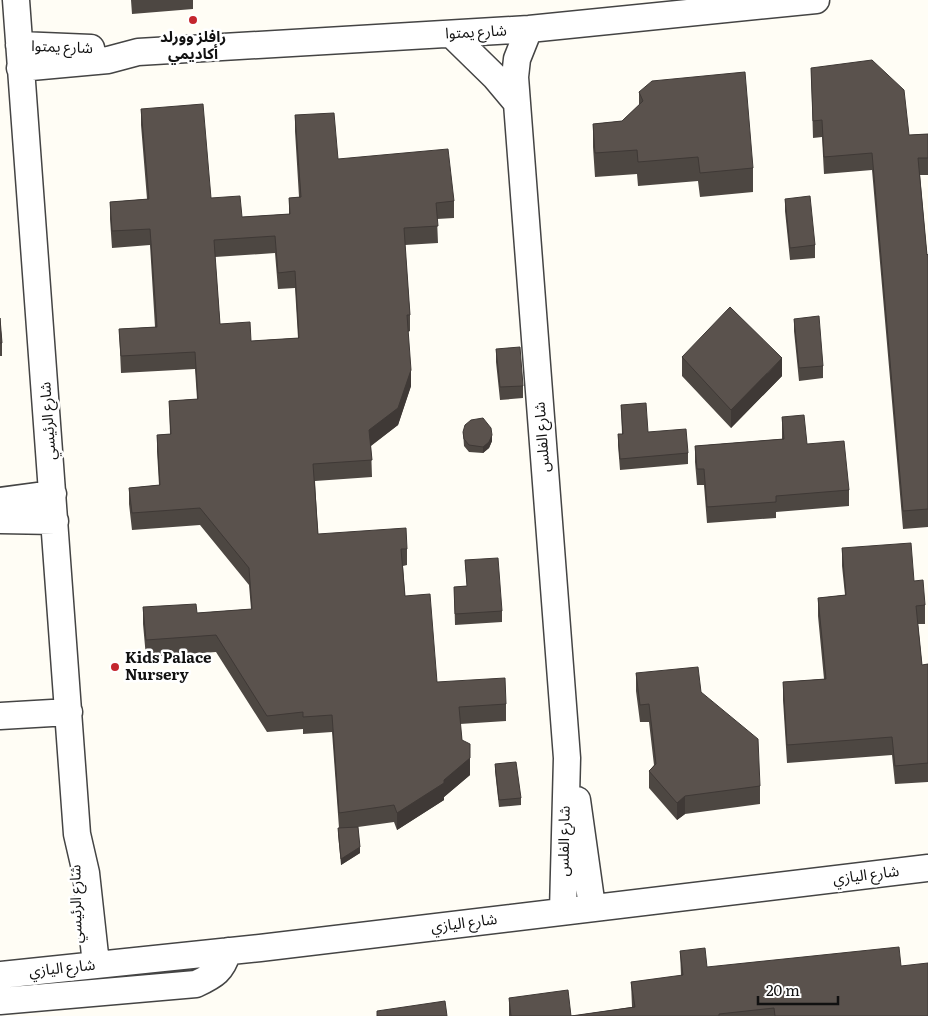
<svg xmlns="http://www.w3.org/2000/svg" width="928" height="1016" viewBox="0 0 928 1016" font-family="Literata,'Noto Sans Arabic',serif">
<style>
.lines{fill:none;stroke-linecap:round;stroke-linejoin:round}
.minor-casing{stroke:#444;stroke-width:29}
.minor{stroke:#fff;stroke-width:26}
.wall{fill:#4d4742;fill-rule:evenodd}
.shaded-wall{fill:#3f3936}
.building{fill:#5a524d;stroke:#3f3936;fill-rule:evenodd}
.poi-dot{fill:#c4262e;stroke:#fff;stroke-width:2}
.labels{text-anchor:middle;stroke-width:5;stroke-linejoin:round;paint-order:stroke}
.street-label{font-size:15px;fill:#111;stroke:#fff}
.poi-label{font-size:15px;font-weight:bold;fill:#111;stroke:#fff}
</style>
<rect width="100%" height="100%" fill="#fffdf5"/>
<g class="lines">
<defs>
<path id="minor" d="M16,0l61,834 9,39 10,91
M529,29l-12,30 -2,18 52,681 -4,153
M451,34l44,43 21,25
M19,45l72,3
M20,68l88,-8 30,-8 391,-23 287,-29
M0,501l53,-7
M0,520l55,1
M0,716l69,-4
M577,800l15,107
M0,975l260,-27 668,-80
M0,1001l196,-17c19,-9 26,-13 32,-33"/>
</defs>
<use href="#minor" class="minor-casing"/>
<use href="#minor" class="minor"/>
</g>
<path class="wall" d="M131,0h62v9l-61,5z
M811,68l98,67 19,-1v41h-8l7,80 1,-1v273l-25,2 -31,-359 -48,4 -2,-37 -9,1z
M639,92l114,76v24l-53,5 -2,-16 -60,5 -1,-12 -42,3 -2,-30v-23l29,-3 17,-16z
M141,109l70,89 31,19 47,-3v-16l10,-1 -4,-66v-16l43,44 116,42v17l-17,1 1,24 -33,2 5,70v16l-2,1 3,54 -13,39 -27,21 1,31 -57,4 3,53 89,15v16l-4,1 2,30 32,86 69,22v17l-46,3 2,16 8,35 -26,22v3l-47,30 -3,-8 -36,5 2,26 -19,12 -3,-31v-6h1l-7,-96 -29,2v-5l-36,3 -51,-80 -70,5 -3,-33v-17l54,6 54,-4 -2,-24 -49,-60 -68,5 -3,-26v-16l30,-3 -2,-34v-16l13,-1 -1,-33 28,-2 -2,-30 -74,4 -2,-44 36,-2 -5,-82 -38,3 -2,-29v-17l37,-3 -6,-74zM275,253l3,36 17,-1 3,50 -47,3 -31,-17 -5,-67z
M785,199l30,46v13l-25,2 -5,-49z
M0,318l2,25v13h-2z
M794,319l29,47v12l-24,3 -5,-50z
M496,349l27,37v12l-23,2 -4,-38z
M682,357l100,19 -51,52 -49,-52z
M621,405l27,27 40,21v11l-68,6 -2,-25v-11h4z
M782,417l67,73v16l-73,6v6l-69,5 -3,-38h-7l-2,-23v-16l87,-7z
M463,432l29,9 -3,7 -6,5 -14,-1 -5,-6z
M842,548l72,33 11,24v19h-7l4,41 6,-1v118l-33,2 -3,-29 -105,8 -4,-63v-18l41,-3 -6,-63v-18l27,-3 -3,-29z
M465,560l37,51v11l-47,3 -1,-38 13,-1z
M636,673l65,19 59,94v18l-75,10 -8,6 -28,-32v-17l5,-6 -5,-43h-9l-4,-31z
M495,764l26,34v7l-22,2 -4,-36z
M680,951l27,16 194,-1 27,50h-419v-18l62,18 61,-9 -1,-25 50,-6z"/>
<path class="shaded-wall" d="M782,358v18l-51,52v-18z
M411,370v16l-13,39 -29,22v-17z
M492,435v6l-3,7 -6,5v-6z
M470,744v31l-26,22v3l-47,30v-17l47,-33z
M685,796v18l-8,6v-17z
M360,847v6l-19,12v-6z"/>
<path class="building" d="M872,60l32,30 5,45 19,-1v24h-10l9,97 1,-1v255l-25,2 -31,-358 -48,4 -2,-37 -9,1 -2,-53z
M745,72l8,96 -53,5 -2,-16 -60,5 -1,-12 -42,3 -2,-29 29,-3 21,-20 -4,-9 13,-11z
M203,104l8,94 29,-2 2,21 48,-3 -1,-16 12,-1 -6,-82 39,-2 4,46 110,-10 6,52 -18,2 2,23 -34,2 6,87h-3l4,55 -13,38 -29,22 3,30 -59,4 5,70 88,-6 1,21h-6l4,47 25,-2 7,88 68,-4 1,26 -47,3 3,33 8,4v14l-26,22v3l-47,30 -3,-8 -55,8 -7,-98 -29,2v-5l-36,4 -51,-81 -70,5 -3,-33 53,-3 1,9 55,-4 -3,-41 -49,-60 -68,5 -3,-25 31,-3 -3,-50 14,-1 -2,-33 29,-2 -3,-47 -74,4 -2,-27 38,-2 -7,-98 -38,2 -2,-29 39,-3 -8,-90zM275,236l3,37 17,-2 4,67 -48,3 -1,-19 -30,2 -6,-84z
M810,196l5,49 -25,3 -5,-49z
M730,307l52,51 -51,52 -49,-53z
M819,316l4,50 -24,2 -5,-49z
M0,318l2,25h-2z
M520,347l3,39 -23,1 -4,-38z
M646,403l2,29 38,-3 2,24 -68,6 -2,-25h5l-2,-29z
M804,415l3,29 37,-3 5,49 -73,6v6l-69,5 -3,-38h-7l-2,-23 89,-7 -2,-22z
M483,418l8,10 1,7 -3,7 -6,5 -14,-2 -5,-6 -1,-7 2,-7 6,-5z
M911,543l3,38 9,-1 2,25 -9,1 6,59 6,-1v99l-33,3 -3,-29 -105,8 -4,-63 43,-3 -8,-81 28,-3 -4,-47z
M498,558l4,53 -47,3 -1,-27 13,-1 -2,-26z
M698,667l3,25 57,47 2,47 -75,10 -8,7 -28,-32 7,-7 -7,-60 -9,1 -4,-32z
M516,762l5,36 -22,2 -4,-36z
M358,827l2,20 -19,12 -3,-31z
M899,947l2,19 27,-3v53h-153l-1,-8 -55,6v2h-208l-2,-18 59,-8 3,26 64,-9 -4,-25 52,-7 -3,-24 25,-3 2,19z
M445,1001l2,15h-70v-5z"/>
<g class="poi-dot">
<circle cx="193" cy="20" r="5"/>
<circle cx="115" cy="667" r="5"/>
</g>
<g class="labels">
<g class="street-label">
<text transform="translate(476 32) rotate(-3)" y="5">شارع يمتوا</text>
<text transform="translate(62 47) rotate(2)" y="5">شارع يمتوا</text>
<text transform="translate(48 421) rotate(-94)" y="5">شارع الرئيسي</text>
<text transform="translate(542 437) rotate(-94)" y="5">شارع الفلس</text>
<text transform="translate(564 841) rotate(-89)" y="5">شارع الفلس</text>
<text transform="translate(866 875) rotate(-7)" y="5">شارع اليازي</text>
<text transform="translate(76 904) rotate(-91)" y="5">شارع الرئيسي</text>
<text transform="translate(464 923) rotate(-7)" y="5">شارع اليازي</text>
<text transform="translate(62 968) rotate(-6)" y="5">شارع اليازي</text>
</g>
<g class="poi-label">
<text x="193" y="42">رافلز وورلد<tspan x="193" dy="17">أكاديمي</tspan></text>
<text x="125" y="663" text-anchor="start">Kids Palace<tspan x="125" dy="17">Nursery</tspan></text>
</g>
</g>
<path d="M758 996v8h80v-8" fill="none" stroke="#111111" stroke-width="2.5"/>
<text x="766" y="996" font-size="15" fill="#111111" stroke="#ffffff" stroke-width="4" paint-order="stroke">20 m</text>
</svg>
